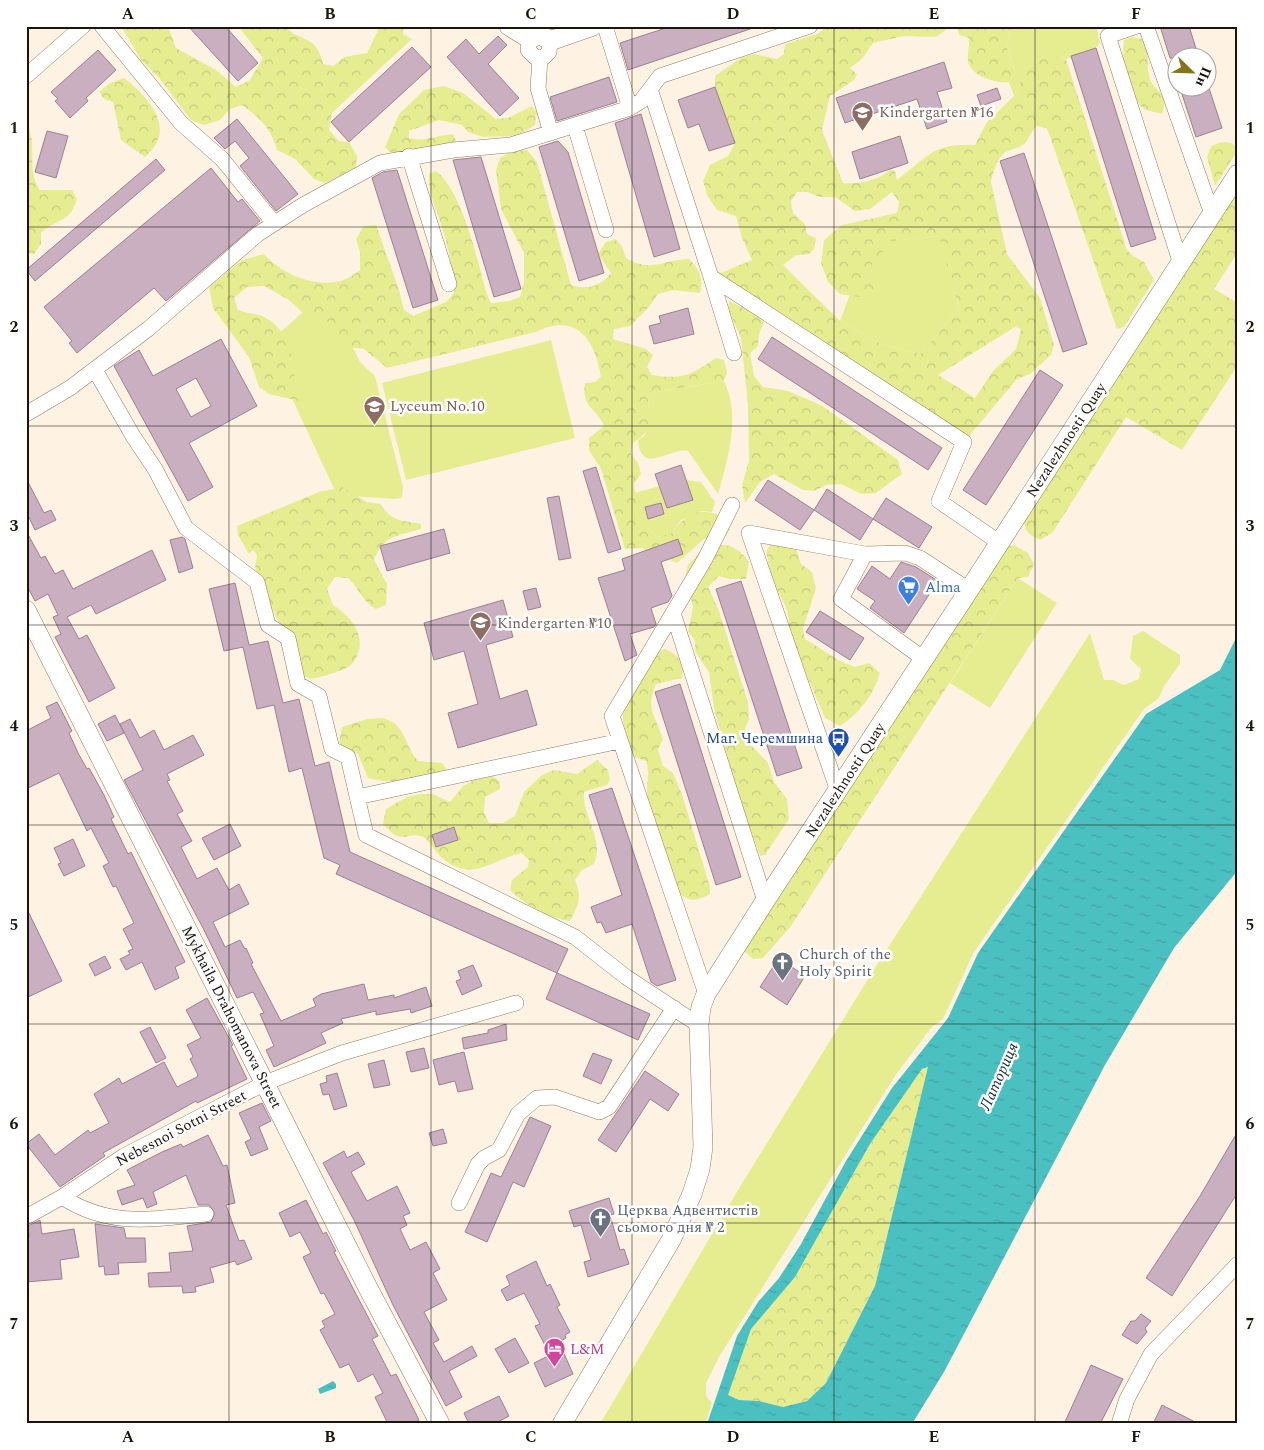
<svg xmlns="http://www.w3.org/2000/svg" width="1264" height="1450" viewBox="0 0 1264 1450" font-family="Spectral,serif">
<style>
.green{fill:#e6ed91}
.forest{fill:url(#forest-crowns);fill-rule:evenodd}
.water{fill:url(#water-ripples);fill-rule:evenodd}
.building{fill:#caafc1;stroke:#9a8092;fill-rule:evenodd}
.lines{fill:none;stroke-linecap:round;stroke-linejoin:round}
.minor-casing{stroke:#8d7d65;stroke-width:16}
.tertiary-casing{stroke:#8d7d65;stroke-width:20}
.minor{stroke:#fff;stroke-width:15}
.tertiary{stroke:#fff;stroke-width:19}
.grid{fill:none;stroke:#1b150c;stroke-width:1;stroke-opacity:0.55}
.labels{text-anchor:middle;stroke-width:5;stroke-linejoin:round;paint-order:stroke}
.education-label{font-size:15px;fill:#785e54;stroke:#fff;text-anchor:start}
.street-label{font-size:15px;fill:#1b150c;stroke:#fff}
.shop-label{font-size:15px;fill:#366cbe;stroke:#fff;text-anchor:start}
.transit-label{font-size:15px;fill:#164399;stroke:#fff;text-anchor:end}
.worship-label{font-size:15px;fill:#5b616d;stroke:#fff;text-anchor:start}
.hotel-label{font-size:15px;fill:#b23c85;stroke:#fff;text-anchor:start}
.water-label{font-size:16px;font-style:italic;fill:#152e2e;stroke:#fff}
.neatline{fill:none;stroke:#1b150c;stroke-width:2}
.grid-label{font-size:16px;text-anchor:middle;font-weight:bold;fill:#1b150c}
</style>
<defs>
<pattern id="forest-crowns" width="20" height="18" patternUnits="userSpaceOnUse" patternTransform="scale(1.25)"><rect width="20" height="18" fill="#e6ed91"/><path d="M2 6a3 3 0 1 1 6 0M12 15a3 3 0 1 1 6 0" fill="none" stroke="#c5ca7c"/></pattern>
<pattern id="water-ripples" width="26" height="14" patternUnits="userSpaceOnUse" patternTransform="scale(1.25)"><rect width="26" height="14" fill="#4bc0c0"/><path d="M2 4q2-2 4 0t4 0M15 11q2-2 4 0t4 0" fill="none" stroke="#41a4a4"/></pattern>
</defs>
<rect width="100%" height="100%" fill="#fef3e3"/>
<path class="green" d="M1008,26h94l-5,3 3,14 -4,5 -30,11 -7,-4 -37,22 -8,19 -5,-14 6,-10 -9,-29 5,-12z
M940,236l19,73 -39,45 -39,-10 -41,-23 29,-78z
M326,292l34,70 15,14 28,111 -1,11 -7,1 -58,-4 -61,-131 -7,-22z
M551,340l24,98 -169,42 -24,-97z
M724,381c17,35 4,78 -6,113l-30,-43c-18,-4 -47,26 -50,-11l7,-5 4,-22 -1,-12 9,-9z
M686,480l15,2 14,20 -3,10 -10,-1 -21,9 -9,13 -14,4c-17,-11 -20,-24 -23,-44l24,-7 1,3z
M1018,578l39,25 -67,105 -40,-25z
M1143,631l37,24v9l-16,22 -5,12 -15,11 -170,243 -31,67 -12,9 -36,48 -176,281 -13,26v13l6,7 -7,21h-105l138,-234 135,-219 217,-338 14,47h9l11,5 15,-6 2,-10 -11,-10 3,-23z"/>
<path class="forest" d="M121,26h47l8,22 40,22 20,17 14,-7 13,-22 -25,-32h48c12,17 31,7 37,38l10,2 11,-9 23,-4 13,-27h24l-1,8 9,5 -80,74 -3,17 10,11 10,1 8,14 -1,11 -31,16 -11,-4 -19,-20 -18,-9c-6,-22 -17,-32 -35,-45l-12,4 -10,11 -16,5 -13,-5 -31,-41 -19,-19z
M827,26h124l-15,11 -32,-1 -31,7 -11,16 -12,9 7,6 -3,6 -24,16 -8,34 21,53c16,1 36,-2 47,-14l5,2 2,9c32,-24 36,-37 78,-35l12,-23 27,-26 8,-19 12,-17 13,-5h12l7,4 61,191 6,6 11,6 10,18 -30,47 -7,2 -70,-201 -10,-2c-6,5 -7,11 -11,16 -6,7 -15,7 -22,11 -6,5 -12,21 -13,29l16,72 33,44 14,47 -3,10 -21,19 -13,5 -53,63 -253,-165 41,-17 -10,-22 -6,-22 -19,-6 -10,-15 -4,-14 7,-16 18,-9 7,-13 -20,-56v-11l27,-19 12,-3 23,5 7,-5 1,-10 34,-11zM797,192h10l12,5h16l20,14 15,-2 22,-17 7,10 -2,11 -55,12 -18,15 -3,23 7,19 12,12 24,4 15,-7 2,-10 -9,-9v-11l11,-9 1,-10 55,-6 20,73 -39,45 -39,-10 -41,-23 -57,-56 14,-10 12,-1 5,-5 2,-11 -9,-4 -2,-10 -12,-11 -2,-12zM1015,327l6,2 -5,20 -23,22 -18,27 -37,-23z
M957,26h51l3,4 -5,14 9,28 -6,10c-11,2 -34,-5 -39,-16 -5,-8 0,-19 -1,-28l-10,-3z
M1132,37l10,2c9,16 4,21 7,36 3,18 21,15 13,39 -6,-2 -15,-3 -19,-6 -16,-14 -22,-48 -19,-68z
M124,78c25,20 54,51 21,79l-24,-17 -8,-38 -9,-3 -5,-7 11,-9z
M444,86l19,7 33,26 12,-1 24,-12 5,7 -2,12 -18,11 -34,1 -15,-5 -6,-7 -23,-5 -30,11v7c17,4 27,-3 44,-4l3,7 -3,9 -12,11 -51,-9 -5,-5 14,-33 25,-24z
M26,122c13,22 -1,46 14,68h32l5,9c-7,25 -21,19 -36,34v11l-7,10 -8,-1z
M1222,142l10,1 6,7 -23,36 -8,-29 4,-11z
M527,150l10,12 34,123c16,5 29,2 40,-12l-13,-19 8,-12 9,-3 7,7 4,12c25,15 36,2 63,1 10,10 15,18 11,34l-27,-3 -15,4 -10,14 -18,18 -16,3 -1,10 33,10 7,6 -6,12 5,8c31,5 39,0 64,-17l8,2 3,13 -3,8 -67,11 -9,9c2,22 5,29 -15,42l-2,11 7,9 3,11 -7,10c3,22 5,41 24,53l14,-4c17,-24 33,-27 58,-12v8l-4,7 -22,3 -27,24 -35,-15 -17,1 -24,-80 -12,-19v-12l15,-12c-8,-19 -23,-18 -19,-43l10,-1 6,-5c-6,-37 -24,-65 -65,-45l-149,36 -23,-19 -17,-2 -9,-6 -9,-19 -23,-6 -17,-16 -25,-14 -17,1 -13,11 4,12c9,4 19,3 26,7 27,13 30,46 31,71l7,4 1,10 -34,-8 -10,-7 -10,-30 -36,-49 -4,-21 33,-27 22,-6c17,20 53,35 79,26 6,-2 12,-6 17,-10v-18l-4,-13 8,-13 12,-1 23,65 5,20 9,6 33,-14 8,-9c0,-21 -6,-46 -12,-66 -6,-20 -14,-32 -13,-53l7,-3c26,19 42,91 51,124l4,8 18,-2 11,-4 4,-15v-29l-23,-44 -5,-39 4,-12 10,-6z
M1238,174v78l-24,37 24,14v62l-56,85 -56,-33 -73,115 -13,8c-20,-8 -16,-18 -14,-37z
M729,301l26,12 9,9 -5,12 -1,12 -8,7 4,23 9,11 25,4 33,14 77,55 4,14 -26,19 -15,1 -20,-10 -15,1 -12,6 -11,-1 -29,-16 -14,8 -15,21 -3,-18 7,-24 -1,-56 -7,-67 -13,-29z
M342,487l25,15 14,2c9,18 22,16 40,20v5c-24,7 -37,6 -47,31l13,24 -1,21 -10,4c-13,-6 -17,-21 -28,-31l-13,-1 -8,12 6,16c21,13 38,37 18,60 -5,5 -32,13 -40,14l-8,-4 -10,-41 -15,-13 -23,-53 2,-13 -4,-5 -4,4 -11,-19 -1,-9 82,-34z
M721,545c13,0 20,6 28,17l-3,17h-17l-10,-3 -11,11 10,21 30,94 1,17 -4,10 3,13 20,21 6,19 13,17 2,20 -24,36 -5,1 -25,-71 -21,-77 -5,-36 -14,-21v-10l-7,-10 5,-24 -8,-30 3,-12 12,-13 15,1z
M770,545l26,3 5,16 11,8 4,16 -13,41 2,10 35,22 15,6 14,-4 11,10c-7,23 -20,40 -40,53l-15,-8 -37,-87c4,-21 -8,-33 -16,-52 -3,-7 -3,-18 -6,-27z
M1014,545l14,8 6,11 -6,13 -10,1 -227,348 -28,32 -10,1 -10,-9 253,-401z
M665,649c13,5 20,14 17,29l-26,6c-11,28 0,30 7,56l-5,9 5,17 10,7 9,21 28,93v7c-15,8 -19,8 -33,-2 -10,-30 -24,-61 -29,-93 -3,-15 3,-23 -2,-38l-12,-4c-4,-9 -12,-32 -11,-41 2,-19 26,-48 36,-65z
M383,718c24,7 20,26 35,43l24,2 7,9c-27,6 -53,14 -81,6l-10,-24 -19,-11 3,-16 25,-8z
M597,760l11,10 2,10 -3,5 -23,7c-2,25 21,47 10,72l-12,6 -7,10c7,17 4,25 -5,41 -20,-2 -46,-17 -60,-31l2,-10 16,-13 1,-7 -8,-7c-31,7 -47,30 -78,6 -6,-5 -14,-19 -20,-22 -16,-7 -20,11 -40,-13l3,-15 21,-12 13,-3h13l17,8 13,-16 11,-6 19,-4 7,6v7l-15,8 -1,16 5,10h14l12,-7 9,-24 18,-17 12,-5 23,4z
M929,1067l-54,219 -49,97 -19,18 -24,6 -24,-6 -20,-1 -12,-5 24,-66 44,-52 75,-133 52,-75z"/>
<path class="water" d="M1238,634v236l-64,78 -69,117 -161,307 -32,52h-205l30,-88 21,-34 21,-24 22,-34 45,-83 46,-73 56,-70 30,-65 168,-239 74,-44zM928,1067l-53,219 -49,97 -19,18 -24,6 -24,-6 -20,-1 -11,-5 23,-66 44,-52 75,-133 52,-75z
M333,1381l3,3v4l-16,6 -2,-5z"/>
<path class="building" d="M188,26h37l33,37 -20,18z
M672,26h81v2l-125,42 -8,-27z
M1160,26h29l10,32h-29z
M498,36l9,9 -19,19 31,34 -19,18 -53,-59 19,-18 13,15z
M412,47l19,20 -82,75 -18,-20z
M1096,48l60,191 -25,8 -60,-191z
M98,50l18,20 -30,28 2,3 -18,17 -15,-17 3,-2 -7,-7z
M944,62l8,26 -15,4 10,30 -20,7 -10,-30 -72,24 -9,-25z
M609,77l8,25 -60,19 -7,-24z
M715,87l20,56 -26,8 -10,-27 -11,4 -10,-28z
M997,88l4,11 -20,7 -4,-11z
M1180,88h29l13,40 -26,9z
M641,114l39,135 -26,8 -39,-134z
M237,119l61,75 -22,17 -36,-45 9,-8 -14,-17 -10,8 -11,-11z
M47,131l21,5 -12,42 -21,-6z
M900,136l8,27 -48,16 -8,-27z
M558,141l10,11 36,121 -25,8 -40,-134z
M1024,153l63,191 -24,8 -63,-191z
M481,157l40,132 -27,8 -41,-137z
M156,159l9,11 -130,111 -9,-11z
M211,168l27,34 4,-3 18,22 -94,80 -12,-13 -77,65 -8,-10 3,-2 -28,-34z
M397,170l41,130 -25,8 -41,-130 11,-6z
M688,308l6,26 -40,10 -5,-18 12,-3 -2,-7z
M772,337l170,111 -14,22 -170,-111z
M221,339l36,67 -68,37 24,44 -25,14 -74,-135 25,-16 14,26zM196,378l15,28 -20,11 -15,-28z
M1040,370l23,15 -77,120 -23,-15z
M681,465l12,35 -26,8 -12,-34z
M596,467l25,82 -13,4 -25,-82z
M26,478l18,35 7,-3 5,10 -21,10 -9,-19z
M768,480l46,30 -14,20 -45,-30z
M827,489l46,30 -13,21 -46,-30z
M559,496l12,62 -12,2 -12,-62z
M886,498l46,29 -13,21 -46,-29z
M661,503l3,11 -16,5 -3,-12z
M444,529l6,24 -63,18 -7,-25z
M26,531l15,27 4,-2 10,18 8,-4 10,19 79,-39 14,30 -70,34 -5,-9 -24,12 12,22 8,-4 28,53 -26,14 -34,-65 6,-3 -8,-17 5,-2 -10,-21 -13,7 -9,-17z
M182,537l3,2 8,29 -14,5 -9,-33z
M678,539l5,15 -22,8 11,34 -4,6 -17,6 5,16 -2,3 -24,7 7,21 -12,6 -27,-83 27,-8 -3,-11z
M901,562l15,5 22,14 -34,52 -34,-25 5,-7 -18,-12 15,-23 18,13z
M741,581l61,187 -25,8 -61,-187z
M235,583l14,62 19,-4 15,62 16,-4 16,67 14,-4 21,90 218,97 -11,24 -221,-99 4,-9 -16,-7 -22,-90 -13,4 -15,-67 -17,4 -14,-62 -19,4 -15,-62z
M536,588l5,19 -13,3 -5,-19z
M503,600l10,37 -27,8 14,54 27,-9 10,35 -79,23 -10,-35 30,-9 -14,-53 -30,9 -10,-37z
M820,611l44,27 -14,22 -44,-28z
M680,684l61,193 -25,8 -61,-193z
M57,702l15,29 -3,2 9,20 9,16 2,-1 15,27 10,22 -3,2 17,35 3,-2 54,110 -10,5 4,11 -24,12 -13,-28 -16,8 -6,-11 10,-5 -2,-3 5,-2 -10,-20 11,-6 -18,-37 -3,1 -10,-21 6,-3 -18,-35 -4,3 -28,-58 -33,16v-58l25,-13 -5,-11z
M115,715l9,18 -17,8 -9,-17z
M130,719l10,19 14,-8 10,20 29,-15 11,20 -37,19 3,6 -3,1 16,30 -6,3 15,27 -11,6 16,32 20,-11 12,22 10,-6 10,20 -36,18 12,25 15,-7 5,9 1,-1 7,15 -2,1 30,57 35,-15 -3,-7 8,-5 43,-10 4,16 26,-5v3l32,-11 6,19 -21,7 -1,-4 -34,6v-4l-35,8 2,4 -22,10 5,10 -52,24 -8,-17 8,-4 -14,-32 4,-1 -11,-21 -16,6 -34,-70 -79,-148 19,-10 -23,-46z
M612,788l64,192 -19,6 -6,-4 -19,-58 -26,9 -5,-11 -4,1 -6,-16 31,-12 -33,-100z
M230,824l11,22 -27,14 -12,-22z
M454,827l4,13 -22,7 -4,-12z
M73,839l12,27 -21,10 -6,-12 3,-1 -7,-15z
M26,907l36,74 -36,17z
M105,956l6,12 -16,8 -6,-12z
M779,958l26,18 -18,29 -27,-18z
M473,965l9,21 -20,9 -6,-14 5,-2 -3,-8z
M557,973l93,41 -12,26 -92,-41z
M207,998l26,47 -2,1 16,33 -50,24 -1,-2 -93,52 2,3 -45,31 -34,-43 13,-10 16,21 33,-25 2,3 19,-10 -15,-29 25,-16 3,6 42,-22 13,25 20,-10 1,-2 -8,-16 3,-2 -6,-12 14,-7 -15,-28z
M506,1024l1,16 -43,9 -2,-11 26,-5v-3z
M150,1027l16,31 -10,5 -16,-31z
M424,1048l5,20 -18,4 -5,-20z
M464,1052l9,37 -15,3 -3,-11 -16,4 -6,-25z
M593,1053l19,7 -11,24 -18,-8z
M384,1060l6,25 -16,3 -6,-24z
M645,1071l34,23 -11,17 -18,-12 -34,53 -18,-12z
M337,1073l10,33 -13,4 -5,-16 -6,1 -3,-11 7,-2 -1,-6z
M262,1103l9,18 -12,6 9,22 -17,7 -6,-14 6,-3 -12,-26z
M530,1117l21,9 -27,61 -11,-5 -26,60 -22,-10 26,-59 10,4z
M443,1129l4,14 -14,3 -4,-13z
M1238,1131v61l-66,104 -26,-18 54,-82z
M208,1135l15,31 4,-1 8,38 -9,2 13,36 5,-1 8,19 -15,6 -2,-4 -25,7 4,14 -19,5 1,5 -13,1 -1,-7 -33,1 -1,-14 23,-1 -2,-19 24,-2 -6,-25 24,-4 4,-9 -6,-8h-11l-12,-30 -33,17 4,12 -10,4 -4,-10 -21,7 -5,-14 18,-6 -8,-15 35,-18 19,-8 2,3z
M344,1151l3,7 11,-6 7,12 -14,8 16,29 30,-15 13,27 -7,3 4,9 -7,4 10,21 16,-8 14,27 -7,4 14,27 -23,12 15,28 -6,3 11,19 28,-16 5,10 -28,15 13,26 -16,9 -53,-101 -39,-85 -31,-57z
M609,1198l5,16 -4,1 10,35 4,-1 5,15 -41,13 -4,-15 7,-2 -10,-35 -7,2 -5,-16z
M306,1200l17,34 3,-2 10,19 -2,1 44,84 -6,3 19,37 5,-2 23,46 -6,4h-25l-13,-27 8,-4 -10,-19 -15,8 -9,-18 -9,4 -20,-38 5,-3 -3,-6 13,-7 -11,-21 -3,1 -18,-37 8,-4 -11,-21 -10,5 -11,-24z
M40,1220l2,14 32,-5 5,28 -19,3 2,19 -36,3v-45h3l-1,-11z
M95,1224l29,4 2,10h19l1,24 -28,1 1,11 -14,1 -1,-9 -5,1z
M536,1261l11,25 3,-2 10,21 -3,2 13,25 -5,3 1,3 -7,4 14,32 -28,13 -11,-24 16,-8 -15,-29 5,-2 -16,-31 -17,8 -6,-11 9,-5 -4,-9z
M1141,1314l10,7 -6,7 2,4 -10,12 -15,-9 9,-14h4z
M515,1338l14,25 -20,10 -14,-24z
M1091,1365l32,14 -23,45h-36z
M499,1396l10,20 -15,8h-25l-5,-11z
M1162,1405l37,19h-46z"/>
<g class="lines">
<defs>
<path id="minor" d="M102,26l79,97 41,36 52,64
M605,26l25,82 11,-7 19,-25 150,-50
M1137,26l-29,10 72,225
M1146,26l66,188
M530,39l-2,11 8,8 8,-1 5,-5 1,-11
M540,58l-2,30 13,45
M26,76l57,-50
M650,89l61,188 253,165 -25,59 61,42
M575,126l31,104
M409,156l40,128
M711,277l23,76
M95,370l38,66 22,33 31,59 71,54 11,43 20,13 10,46 21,12 13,53 16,8 18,78 209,102 51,40 73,48
M26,414l44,-26 78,-59 110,-95 45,-29 77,-42 73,-13 58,-5 119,-37
M732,505l-27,54 -32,54 92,288
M865,554l-24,45 83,60
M673,613l-61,103 94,278
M838,791l-89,-258 116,21 40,-1 15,5 49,32
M357,797l263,-56
M62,1197c48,31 90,22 144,17
M459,1203l19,-39 6,-6 15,-8 19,-36 19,-16 18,-1 44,15 10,-5 65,-99
M26,1217l36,-20 62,-41 141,-73 77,-30 174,-50
M1119,1424l8,-25 24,-45 87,-90"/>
<path id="tertiary" d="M509,26l21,13 10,-5 10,7 43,-15
M26,610l341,676 73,138
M562,1424l109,-184 21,-46 8,-25 3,-22 -4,-122 2,-18 5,-13 59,-93 204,-311 269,-416"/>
</defs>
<use href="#minor" class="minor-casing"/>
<use href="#tertiary" class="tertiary-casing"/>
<use href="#minor" class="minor"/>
<use href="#tertiary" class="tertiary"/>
</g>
<path class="grid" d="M229,26v1398M431,26v1398M632,26v1398M834,26v1398M1035,26v1398M26,227h1212M26,426h1212M26,625h1212M26,825h1212M26,1024h1212M26,1223h1212"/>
<defs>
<symbol id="school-pin" viewBox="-11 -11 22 30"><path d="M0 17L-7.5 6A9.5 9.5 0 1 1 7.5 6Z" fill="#8d6e63" stroke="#fff"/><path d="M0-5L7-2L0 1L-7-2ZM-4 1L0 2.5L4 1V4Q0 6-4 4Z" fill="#fff"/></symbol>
<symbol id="supermarket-pin" viewBox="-11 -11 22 30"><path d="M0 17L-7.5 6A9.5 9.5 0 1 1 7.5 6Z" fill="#3f7fe0" stroke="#fff"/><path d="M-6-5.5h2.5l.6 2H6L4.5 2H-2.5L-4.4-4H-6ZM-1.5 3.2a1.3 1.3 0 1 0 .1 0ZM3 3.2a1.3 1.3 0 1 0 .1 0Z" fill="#fff"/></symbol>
<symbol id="bus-pin" viewBox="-11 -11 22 30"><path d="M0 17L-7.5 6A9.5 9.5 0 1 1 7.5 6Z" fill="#1a4fb4" stroke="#fff"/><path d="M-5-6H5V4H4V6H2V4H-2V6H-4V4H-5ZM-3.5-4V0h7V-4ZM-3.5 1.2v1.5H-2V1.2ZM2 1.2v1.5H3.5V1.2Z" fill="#fff"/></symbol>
<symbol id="church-pin" viewBox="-11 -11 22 30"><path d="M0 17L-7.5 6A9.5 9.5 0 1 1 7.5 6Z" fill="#6b7280" stroke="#fff"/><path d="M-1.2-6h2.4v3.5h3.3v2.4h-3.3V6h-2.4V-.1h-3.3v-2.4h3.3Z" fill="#fff"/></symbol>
<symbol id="hotel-pin" viewBox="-11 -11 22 30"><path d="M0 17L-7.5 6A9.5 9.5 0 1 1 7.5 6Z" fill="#d1479c" stroke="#fff"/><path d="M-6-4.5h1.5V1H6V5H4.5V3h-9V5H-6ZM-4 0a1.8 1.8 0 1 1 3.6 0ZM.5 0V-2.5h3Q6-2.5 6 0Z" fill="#fff"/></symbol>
</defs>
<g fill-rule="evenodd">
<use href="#school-pin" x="850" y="100" width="25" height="34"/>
<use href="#school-pin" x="362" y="394" width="25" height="34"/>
<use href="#supermarket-pin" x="896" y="574" width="25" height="34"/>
<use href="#school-pin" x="468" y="610" width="25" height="34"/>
<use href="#bus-pin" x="826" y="726" width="25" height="34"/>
<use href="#church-pin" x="770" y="950" width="25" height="34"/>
<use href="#church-pin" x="588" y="1206" width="25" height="34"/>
<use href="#hotel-pin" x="542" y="1336" width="25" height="34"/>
</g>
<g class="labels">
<g class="education-label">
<text x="879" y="117">Kindergarten №16</text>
<text x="390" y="411">Lyceum No.10</text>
<text x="497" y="628">Kindergarten №10</text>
</g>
<g class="street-label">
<text transform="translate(1066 440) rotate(-57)" y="5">Nezalezhnosti Quay</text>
<text transform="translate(845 780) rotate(-57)" y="5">Nezalezhnosti Quay</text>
<text transform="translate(232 1017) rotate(63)" y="5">Mykhaila Drahomanova Street</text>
<text transform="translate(181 1128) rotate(-28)" y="5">Nebesnoi Sotni Street</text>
</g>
<g class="shop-label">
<text x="925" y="592">Alma</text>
</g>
<g class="transit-label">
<text x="823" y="743">Маг. Черемшина</text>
</g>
<g class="worship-label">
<text x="799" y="959">Church of the<tspan x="799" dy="17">Holy Spirit</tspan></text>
<text x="617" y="1215">Церква Адвентистів<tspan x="617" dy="17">сьомого дня № 2</tspan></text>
</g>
<g class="hotel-label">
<text x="570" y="1354">L&amp;M</text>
</g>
<g class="water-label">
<text transform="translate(998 1076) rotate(-66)" y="6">Латориця</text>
</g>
</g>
<rect width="1264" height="1450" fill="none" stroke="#ffffff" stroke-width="55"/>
<g transform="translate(1192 72) rotate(113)"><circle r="24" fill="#ffffff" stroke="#a4a19e"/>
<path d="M0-4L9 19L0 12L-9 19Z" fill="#867517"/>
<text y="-8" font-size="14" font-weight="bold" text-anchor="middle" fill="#1b150c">Пн</text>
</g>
<rect x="28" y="28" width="1208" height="1394" class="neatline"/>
<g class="grid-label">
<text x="128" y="19">A</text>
<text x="330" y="19">B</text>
<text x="531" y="19">C</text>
<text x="733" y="19">D</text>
<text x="934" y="19">E</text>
<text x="1136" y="19">F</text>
<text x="14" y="133">1</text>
<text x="1250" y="133">1</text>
<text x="14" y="332">2</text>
<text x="1250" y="332">2</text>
<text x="14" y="531">3</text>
<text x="1250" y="531">3</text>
<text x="14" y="731">4</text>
<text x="1250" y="731">4</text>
<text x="14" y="930">5</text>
<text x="1250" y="930">5</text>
<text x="14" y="1129">6</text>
<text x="1250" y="1129">6</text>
<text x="14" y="1329">7</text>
<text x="1250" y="1329">7</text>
<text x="128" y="1442">A</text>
<text x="330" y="1442">B</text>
<text x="531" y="1442">C</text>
<text x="733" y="1442">D</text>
<text x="934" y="1442">E</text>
<text x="1136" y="1442">F</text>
</g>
</svg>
